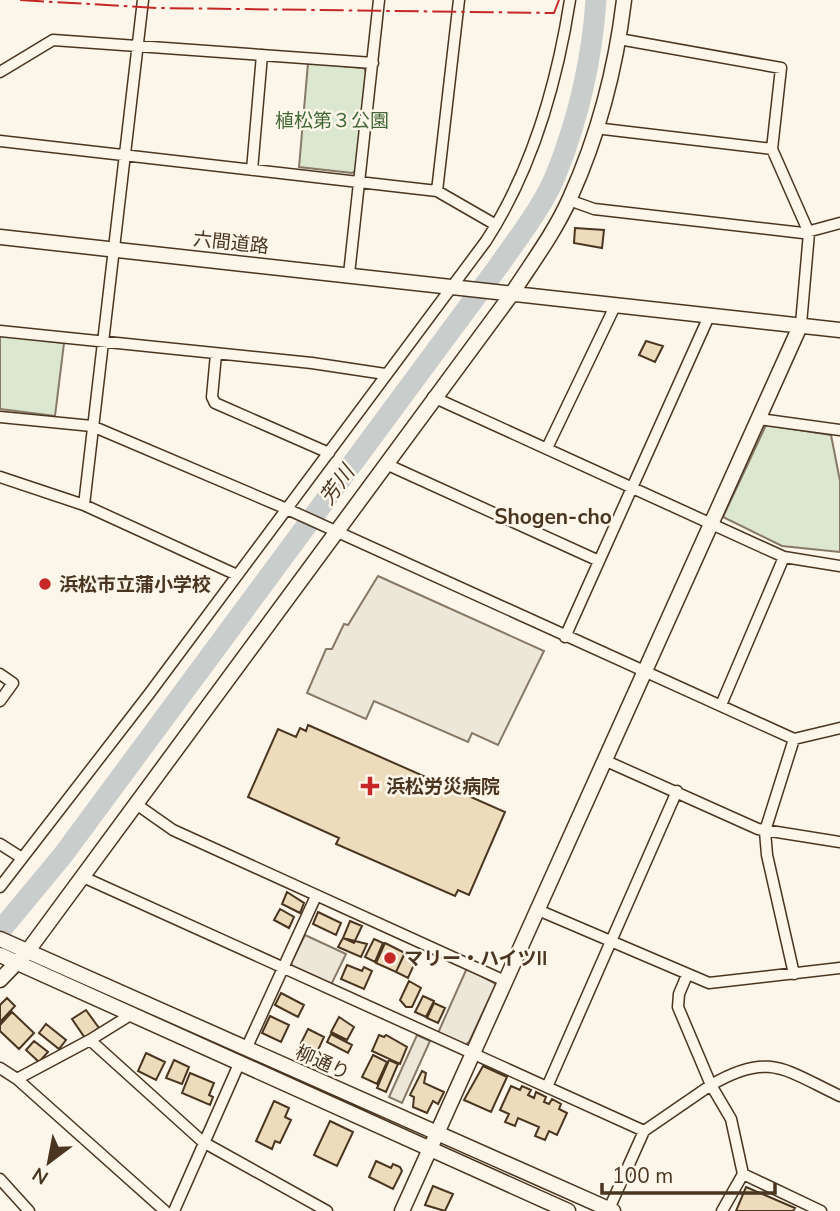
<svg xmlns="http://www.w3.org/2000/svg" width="840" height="1211" viewBox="0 0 840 1211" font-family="'Nunito Sans','Noto Sans JP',sans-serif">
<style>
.green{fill:#dce7d0;stroke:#887966;stroke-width:2}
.parking{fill:#ede7d9;stroke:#887966;stroke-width:2}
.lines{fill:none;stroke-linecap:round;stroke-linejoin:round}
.river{stroke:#c9cecd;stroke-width:21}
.building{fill:#ecdcbc;stroke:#4a3520;stroke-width:2}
.street-casing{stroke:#4a3520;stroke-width:13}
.secondary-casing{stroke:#4a3520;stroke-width:17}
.street{stroke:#fbf6e9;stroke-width:10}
.secondary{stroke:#fbf6e9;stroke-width:14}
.power{stroke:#c62828;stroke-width:2;stroke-dasharray:24 5 3.5 5;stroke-linecap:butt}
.poi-dot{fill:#c62828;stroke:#fbf6e9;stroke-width:2.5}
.labels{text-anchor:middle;stroke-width:5;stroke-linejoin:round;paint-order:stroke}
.park-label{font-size:19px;fill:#436837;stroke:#fbf6e9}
.street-label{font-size:19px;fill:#4a3520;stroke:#fbf6e9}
.poi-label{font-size:19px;font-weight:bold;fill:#4a3520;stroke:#fbf6e9;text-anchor:start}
.water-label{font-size:21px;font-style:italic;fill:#4a3520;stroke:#fbf6e9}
.neighbourhood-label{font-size:21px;font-weight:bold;fill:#4a3520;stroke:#fbf6e9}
</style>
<rect width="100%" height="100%" fill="#fbf6e9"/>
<path class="green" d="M308,63l56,5 2,4 -9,98 -5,3 -53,-6z
M0,335l64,8 -9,73 -55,-7z
M766,425l65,10 9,46v71l-58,-6 -59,-29z"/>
<path class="parking" d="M378,576l166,75 -46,94 -26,-12 -4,9 -94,-41 -8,18 -59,-26 19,-44h6l12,-25 4,1z
M305,935l41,19 -15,31 -38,-18 -2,-4z
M467,968l29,16 -27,58 -5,3 -26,-12z
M417,1035l13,6 -28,62 -13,-6z"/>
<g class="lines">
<path class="river" d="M0,931l63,-76 437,-591c20,-29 44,-59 57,-92 21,-53 35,-114 39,-172"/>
</g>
<path class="building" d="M575,228l29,2 -2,18 -28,-5z
M646,341l17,5 -8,16 -16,-7z
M308,725l197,87 -36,83 -11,-5 -3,6 -119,-52 3,-6 -91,-41 30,-68 18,8 4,-9 6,3z
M287,892l17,11 -4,10 -18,-9z
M280,909l14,8 -5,11 -15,-8z
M318,912l23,11 -5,12 -23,-11z
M350,921l12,5 -8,17 -11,-5z
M343,938l24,6 -6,13 -23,-10z
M374,939l9,4 -8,19 -10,-5z
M385,943l20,10 -9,19 -20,-9z
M405,952l12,6 -9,20 -12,-6z
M347,965l15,6 2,-4 8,4 -8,18 -23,-10z
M409,981l12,7 -9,19h-6l-6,-7z
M281,993l23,12 -6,12 -23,-12z
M423,996l11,5 -8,16 -11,-5z
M7,998l8,8 -15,16v-17z
M434,1003l11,5 -7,15 -11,-5z
M86,1010l13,18 -14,10 -13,-19z
M12,1012l22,21 -15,16 -19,-18v-6z
M270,1016l19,9 -8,17 -19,-9z
M339,1017l15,10 -7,13 -16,-8z
M46,1024l20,16 -7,9 -20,-16z
M308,1029l16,8 -11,24 -17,-8z
M331,1034l21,11 -4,8 -21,-11z
M379,1035l5,2 2,-2 21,12 -7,17 -28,-13z
M34,1041l14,11 -9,10 -13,-12z
M146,1053l19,9 -9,18 -18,-9z
M373,1055l14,7 -10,22 -15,-7z
M174,1060l15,7 -7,17 -16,-6z
M389,1060l9,4 -12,28 -9,-4z
M483,1066l24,11 -16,35 -27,-12z
M422,1071l4,2 -2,10 20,9 -6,12 -5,-3 -6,12 -14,-6 1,-10 -4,-2z
M190,1073l24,10 -5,12 4,2 -3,8 -28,-12z
M511,1086l9,4 2,-4 9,4 -3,5 6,3 2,-6 10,5 -2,5 5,2 3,-5 9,5 -2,5 8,4 -10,22 -8,-4 -4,9 -10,-4 4,-9 -21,-9 -3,8 -10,-4 4,-8 -9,-4z
M274,1101l15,7 -4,9 6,3 -11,23 -5,-2 -3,8 -16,-8z
M330,1121l23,11 -16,34 -23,-11z
M376,1161l15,7 2,-4 7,3 2,4 -9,18 -24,-12z
M433,1186l20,8 -8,17 -20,-6z
M746,1187l49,21 -2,3h-57z"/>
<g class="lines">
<defs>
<path id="street" d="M619,39l162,29 -9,81 37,84 -8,91
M0,72l53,-32 320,23
M595,128l177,21
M0,141l437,50 59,34
M252,170l10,-115
M437,191l22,-191
M569,200l25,9 209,24 37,-10
M349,274l30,-274
M0,331l312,32 73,11
M216,354l-4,43 3,6 114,50
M433,397l351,160 56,9
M0,417l92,9 195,83 507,230
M759,419l81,11
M547,448l69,-144
M386,464l213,97
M0,477l84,28 153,70
M84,505l59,-505
M565,637l145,-323
M0,674l13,9 -13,18
M721,705l63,-148
M604,760l154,69 82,13
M136,804l37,26 332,151
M0,844l22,14
M83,877l561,254
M0,887l149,-193 337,-453c46,-71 71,-158 84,-241
M538,910l171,73 131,-15
M794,974l-27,-119 -2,-24 29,-92 46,-11
M687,975l-8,19 -1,13 33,78c58,-34 74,-15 129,11
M132,1014l-42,26 113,102 124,69
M246,1049l70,-153
M0,1068l17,11 148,132
M17,1079l73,-39
M547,1087l130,-296
M743,1174l78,37
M0,1179l29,32
M609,1209l35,-78 67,-46 20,34 12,55 -21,37
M174,1211l65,-147"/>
<path id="secondary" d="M0,237l840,93
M0,939l613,272
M0,955l568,256
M0,980l27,-28 484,-657c20,-31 44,-63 59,-97 28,-62 46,-131 54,-198
M402,1211l399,-887"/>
</defs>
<use href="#street" class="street-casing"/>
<use href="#secondary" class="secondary-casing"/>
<use href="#street" class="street"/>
<use href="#secondary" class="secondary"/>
<path class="power" d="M20,0l138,8 396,5 5,-13"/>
</g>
<g class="poi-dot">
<circle cx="45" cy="584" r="7"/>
<path d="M366.5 775.5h7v7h7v7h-7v7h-7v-7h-7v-7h7z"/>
<circle cx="390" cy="958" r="7"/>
</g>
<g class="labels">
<g class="park-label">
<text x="332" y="127">植松第３公園</text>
</g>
<g class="street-label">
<text transform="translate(231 242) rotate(6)" y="7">六間道路</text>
<text transform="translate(323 1062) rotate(24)" y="7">柳通り</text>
</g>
<g class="poi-label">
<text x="59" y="591">浜松市立蒲小学校</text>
<text x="386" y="793">浜松労災病院</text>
<text x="404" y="965">マリー・ハイツII</text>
</g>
<g class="water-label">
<text transform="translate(337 485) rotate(-54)" y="7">芳川</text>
</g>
<g class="neighbourhood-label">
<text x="553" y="524">Shogen-cho</text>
</g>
</g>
<g transform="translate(49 1162) rotate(212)" stroke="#fbf6e9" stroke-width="5" paint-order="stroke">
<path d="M0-5L12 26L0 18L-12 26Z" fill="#4a3520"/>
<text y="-10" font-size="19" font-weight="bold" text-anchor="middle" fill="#4a3520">N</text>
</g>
<path d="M602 1183v10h173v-10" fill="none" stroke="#4a3520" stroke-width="3.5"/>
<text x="612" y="1183" font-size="21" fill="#4a3520" stroke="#fbf6e9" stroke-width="5" paint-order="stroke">100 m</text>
</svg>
